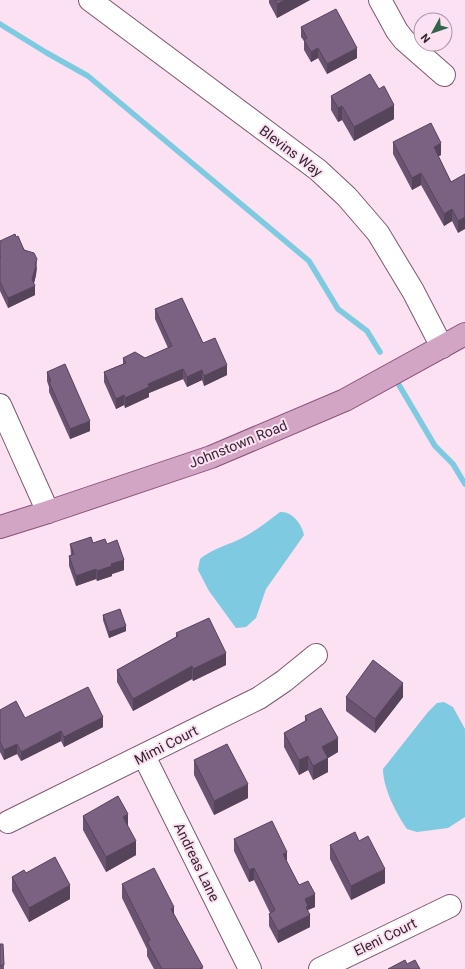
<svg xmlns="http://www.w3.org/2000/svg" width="465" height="969" viewBox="0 0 465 969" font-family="Roboto,sans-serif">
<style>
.water{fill:#7ecae1}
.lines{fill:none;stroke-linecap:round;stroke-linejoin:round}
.stream{stroke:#7ecae1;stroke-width:5.5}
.minor-casing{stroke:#7c5871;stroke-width:24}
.major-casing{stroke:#885178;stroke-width:24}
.minor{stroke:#fff;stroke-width:22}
.major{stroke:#d3a5c5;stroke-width:22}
.wall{fill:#6a5370}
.shaded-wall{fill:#56445b}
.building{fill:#7b6182;stroke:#56445b}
.labels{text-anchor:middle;stroke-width:4;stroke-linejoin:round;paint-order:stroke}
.street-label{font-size:14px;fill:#352530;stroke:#fbe1f2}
</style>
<rect width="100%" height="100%" fill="#fbe1f2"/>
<path class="water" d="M280,512c12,-1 22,12 24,23l-38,54 -10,29 -10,9 -10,1 -27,-37 -11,-21 2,-11c12,-10 25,-13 38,-19 15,-7 29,-18 42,-28z
M444,702l9,5 12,22v88l-17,11 -31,4 -10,-3c-11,-16 -24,-41 -24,-60l45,-57 9,-9z"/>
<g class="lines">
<path class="stream" d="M0,24l47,29 41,23 221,185 29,48 29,22 13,21
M399,385l36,61 18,18 12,20"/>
<defs>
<path id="minor" d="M90,0l228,170 29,27 31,36 35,58 29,56
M380,0l17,31 7,9 40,35
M0,405l48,107
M144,756l106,213
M8,822l251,-124 25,-17 32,-26
M320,969l130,-63"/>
<path id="major" d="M0,527l48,-15 163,-55 134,-57 120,-66"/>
</defs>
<use href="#minor" class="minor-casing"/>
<use href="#major" class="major-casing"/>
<use href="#minor" class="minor"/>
<use href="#major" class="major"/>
</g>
<path class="wall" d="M269,0h41l-33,18 -8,-15z
M301,27l56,31 -30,16 -9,-16 -7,4 -7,-12v-9l-3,-4z
M331,96l63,23 -40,22 -12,-21 -4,2 -7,-12z
M393,142l48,13 -3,1 13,26 14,-8 -7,59 -6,-12 -8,5 -23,-41 -9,5 -19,-36z
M16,237l21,31 -1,7 -2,8 1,12 -27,13 -8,-17v-50z
M155,309l48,34 24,32 -23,11 -2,-6 -15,7 -4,-8 -34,14v4l-24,11 -1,-3 -8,4 -12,-27v-10l19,-8v-6h22l23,-10 -13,-29z
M47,372l43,59 -20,8 -21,-47v-5l-2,-6z
M93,543l14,1 17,26 -12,4v2l-15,5 -1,-2 -20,7 -7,-20v-10l2,-1 -1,-11z
M103,615l23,16 -17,7 -6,-18z
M176,633l50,32 -33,16 -1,-2 -59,32 -16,-29v-12l59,-33z
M346,697h57l-28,36 -29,-22z
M0,710l25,8 78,9 -39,20 -3,-6 -40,20 -4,-7 -13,6 -4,-8z
M305,716l33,36 -10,6v14l-15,8 -5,-10 -9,5 -15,-28v-14l21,-11z
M194,760l54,38 -34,17 -20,-40z
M83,816l53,39 -30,17 -23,-42z
M234,839l53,24 12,22 16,22 -7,3 2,17 -32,16 -9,-17v-12l1,-1 -16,-33 -5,2 -15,-31z
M359,841l26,42 -34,17 -21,-41v-14z
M26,873l44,26 -41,23 -17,-31v-14z
M122,884l52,30 29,55h-49l-7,-13v-7l-25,-51z
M0,944h3l1,25h-4z"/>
<path class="shaded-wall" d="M285,0h25l-33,18v-14z
M318,48v10l-7,4v-10z
M357,48v10l-30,16v-10z
M394,105v14l-40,22v-14z
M342,106v14l-4,2v-14z
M441,143v12l-7,4v-12z
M421,173v12l-9,5v-12z
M452,209v12l-8,5v-12z
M465,217v12l-7,4v-12z
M37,259l-1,16 -3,12 2,-1v9l-27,13v-10l24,-19 3,-15z
M227,365v10l-23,11v-10z
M183,369v10l-34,14v4l-24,11v-10l23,-14z
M202,370v10l-15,7v-10z
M124,395v10l-8,4v-10z
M90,421v10l-20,8v-10z
M124,560v10l-12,4v2l-15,5v-10l14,-7z
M96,569v10l-20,7v-10z
M126,626v5l-17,7v-6z
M226,653v12l-33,16v-12z
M192,666v13l-59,32v-12z
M403,683v14l-28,36v-14z
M103,717v10l-39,20v-10z
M61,731v10l-40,20v-9z
M338,738v14l-10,6v14l-15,8v-14l9,-19z
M17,744v10l-13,6v-10z
M308,756v14l-9,5v-15z
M248,784v14l-34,17v-14z
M128,814v14l-5,-11z
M136,841v14l-30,17v-15z
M287,852v12l-4,-10z
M254,868v12l-5,2v-12z
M385,869v14l-34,17v-14z
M70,885v14l-41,23v-14z
M315,894v13l-7,3v5h2v12l-32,16v-12l27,-32z
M174,907v15l-3,-13z"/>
<path class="building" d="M275,0h10l-8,4z
M336,9l21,39 -30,16 -9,-16 -7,4 -7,-12 3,-2 -6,-11z
M370,74l9,15 5,-3 10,19 -40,22 -12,-21 -4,2 -7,-12z
M431,123l10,20 -7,4 17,35 14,-8v43l-7,4 -6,-12 -8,5 -23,-41 -9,5 -19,-36z
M15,234l1,3 2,-1 6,14 10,3 3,6 -2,5 1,2 -4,13 3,7 -27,12 -8,-16v-25l1,-1h-1v-15z
M182,298l21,45 12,-5 12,27 -23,11 -2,-6 -15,7 -4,-8 -35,15 1,3 -24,11 -1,-3 -8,4 -12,-27 22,-9 -3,-5 12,-6 10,6 27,-12 -17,-37z
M65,364l25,57 -20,8 -21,-47 2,-1 -4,-9z
M91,537l2,6 12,-4 2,5 10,-4 7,20 -13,4 1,2 -15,5 -1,-2 -20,7 -7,-20 5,-2 -4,-10z
M120,609l6,17 -17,6 -6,-17z
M209,618l17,35 -33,16 -1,-3 -59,33 -16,-29 61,-34 -2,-3z
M373,660l30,23 -28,36 -29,-22z
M88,687l15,30 -39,20 -3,-6 -40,21 -4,-8 -13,6 -4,-8v-32l16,-9 9,17z
M321,708l17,30 -16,9 6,11 -15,8 -5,-10 -9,4 -15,-27 23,-13 -2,-4z
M227,744l21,40 -34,17 -20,-41z
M118,796l10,18 -5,3 13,24 -30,16 -23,-41z
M272,821l15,31 -4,2 16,31 9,-4 7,13 -10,5 3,7 -2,1 4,8 -32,16 -9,-17 6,-4 -21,-42 -5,2 -15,-31z
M355,832l4,9 9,-5 17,33 -34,17 -21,-41z
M55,857l15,28 -41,23 -17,-31 12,-7 2,3z
M154,868l20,39 -3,2 32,58 -4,2h-37l-15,-27 3,-2 -28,-56z
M0,944h3l1,21 -4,1z
M405,960l2,4 8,-4 5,9h-32z"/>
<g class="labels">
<g class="street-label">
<text transform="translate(291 151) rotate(37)" y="5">Blevins Way</text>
<text transform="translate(238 444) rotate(-22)" y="5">Johnstown Road</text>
<text transform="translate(166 745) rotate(-27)" y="5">Mimi Court</text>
<text transform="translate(197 862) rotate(64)" y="5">Andreas Lane</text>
<text transform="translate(385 937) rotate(-26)" y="5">Eleni Court</text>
</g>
</g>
<g transform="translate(433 32) rotate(230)"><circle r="19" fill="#fbe1f2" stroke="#ac96a4"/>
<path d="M0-3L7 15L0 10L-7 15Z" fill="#31654a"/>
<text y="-6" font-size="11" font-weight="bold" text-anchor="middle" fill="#352530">N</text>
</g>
</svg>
